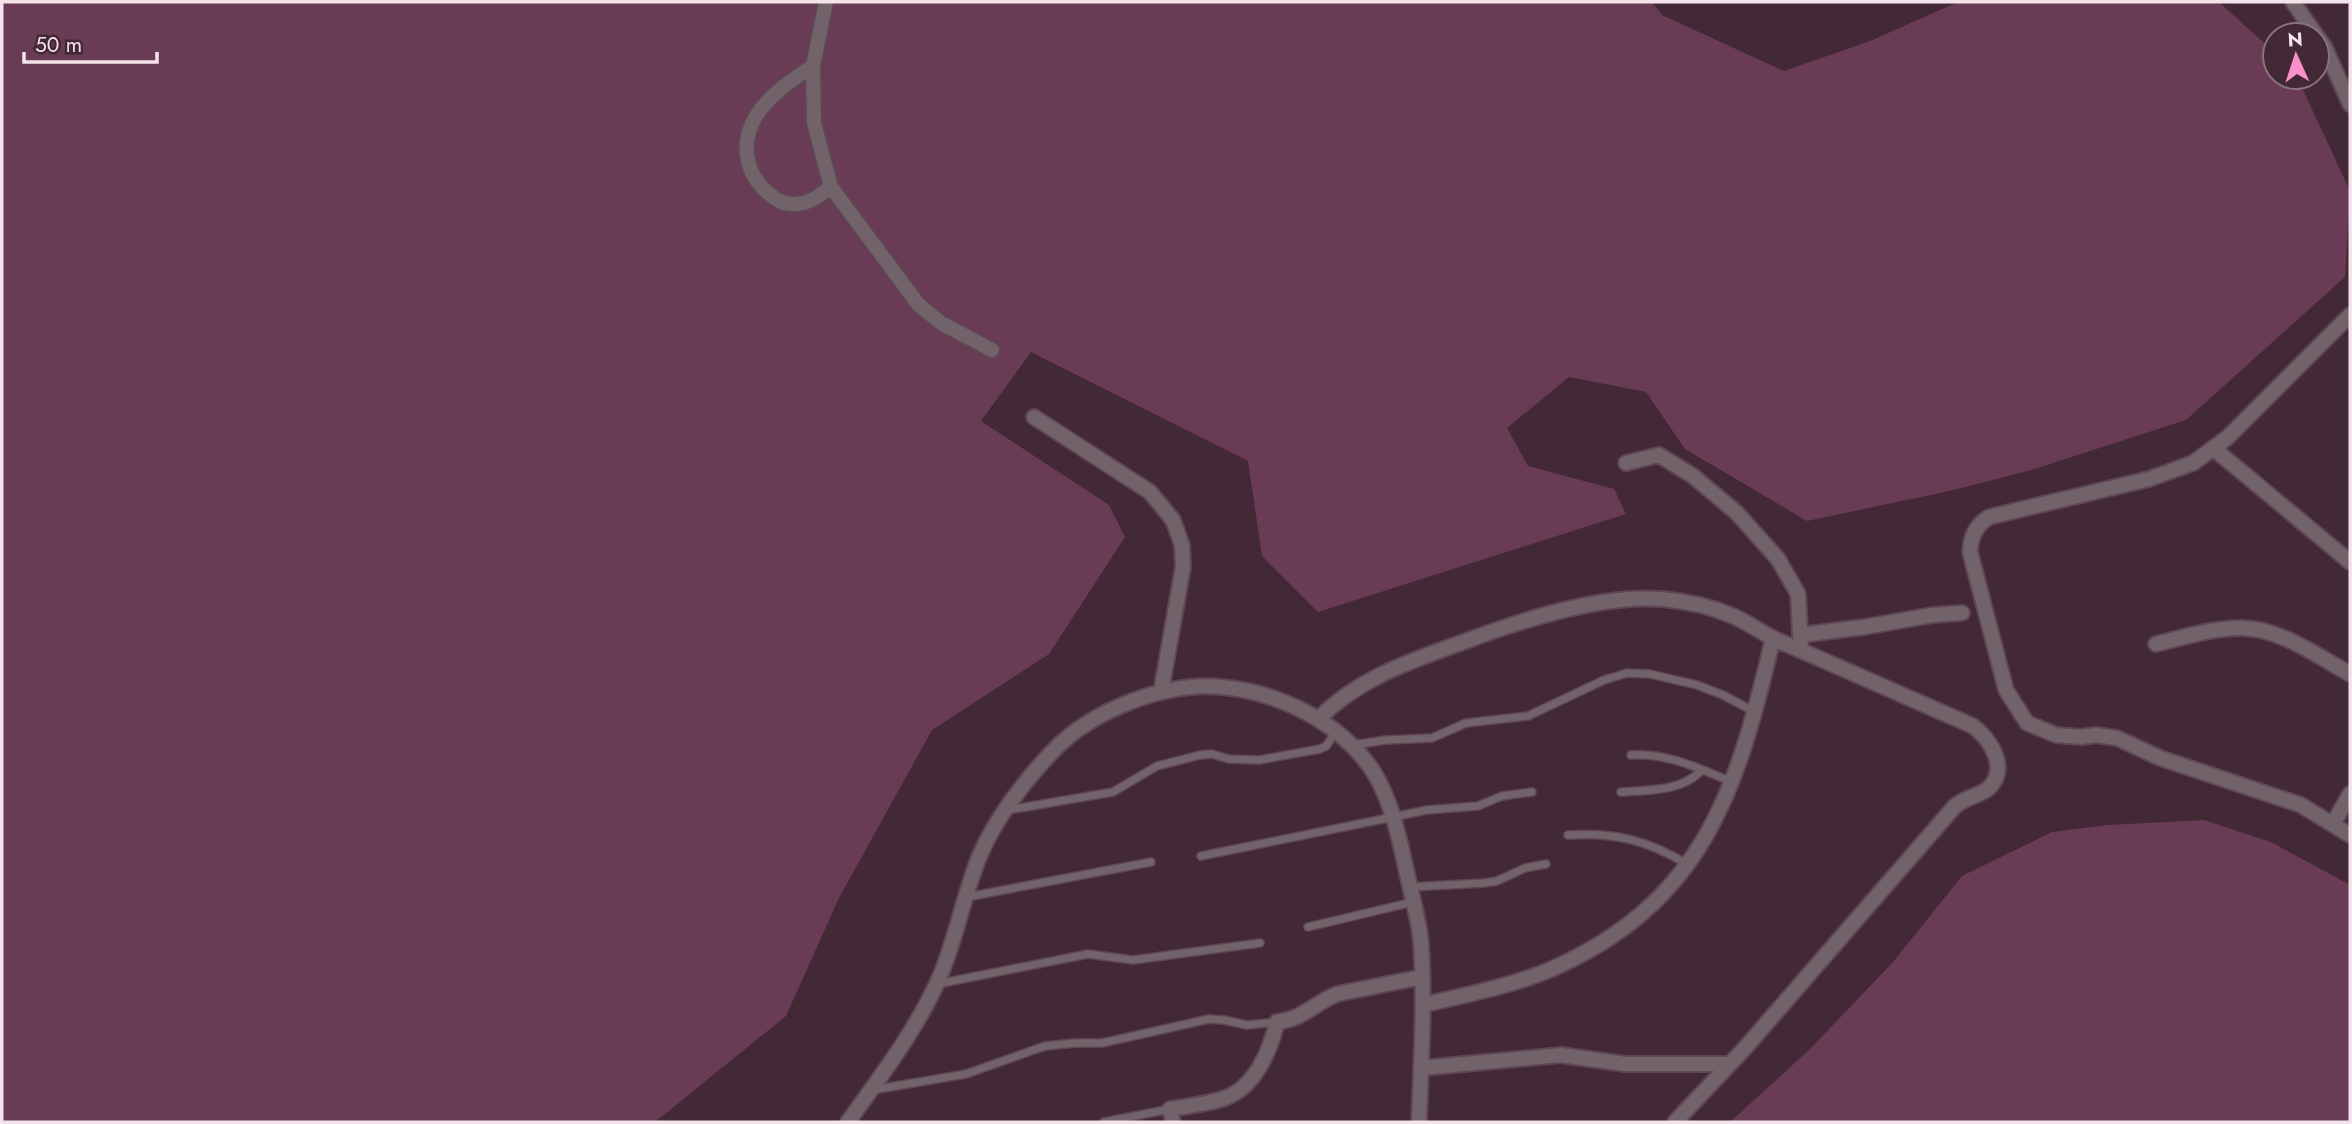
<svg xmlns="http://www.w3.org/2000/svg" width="2352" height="1124" viewBox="0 0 2352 1124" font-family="Jost,sans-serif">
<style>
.green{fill:#693b55}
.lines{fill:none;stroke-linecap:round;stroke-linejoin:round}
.service-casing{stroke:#5f4653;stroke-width:10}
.minor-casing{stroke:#5f4653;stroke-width:18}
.service{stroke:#72636b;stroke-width:7}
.minor{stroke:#72636b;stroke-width:14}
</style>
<rect width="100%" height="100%" fill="#432836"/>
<path class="green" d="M2,2h1650l10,13 122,56 86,-30 88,-39h261l56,51v24h22l53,114 -5,86 -159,143 -155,50 -77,20 -147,31 -122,-72 -39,-57 -77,-15 -62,51 21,38 86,23 12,25 -308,98 -56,-56 -14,-95 -217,-109 -50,69 128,84 16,32 -76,117 -117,76 -93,168 -53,118 -131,106h-653z
M2204,820l67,22 79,43v237h-620l80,-73 83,-87 69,-86 90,-44 56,-7z"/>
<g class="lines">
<defs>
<path id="service" d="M1353,745l33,-5 46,-2 34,-15 62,-7 76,-36 23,-7 23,1 47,11 26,10 32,17
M1631,755c37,-2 67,13 101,27
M1621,792c28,-2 60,0 81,-22
M1008,810l105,-18 44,-26 43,-11 12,-1 17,5 30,1 61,-11 6,-3 10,-14
M1568,835c46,-3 79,5 119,29
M1201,856l192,-39 34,-7 51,-4 24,-10 30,-4
M1410,887l74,-4 13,-2 28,-13 21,-4
M967,897l184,-35
M1308,927l105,-25
M937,984l151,-30 45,6 127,-17
M872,1090l94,-16 79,-28 30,-3h27l107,-24 15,1 23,5 30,-3
M1104,1122l66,-13"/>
<path id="minor" d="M826,2l-13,64 1,57 17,64 87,117 23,19 51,27
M2293,2l32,46 25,56
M813,66c-20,13 -44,29 -57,50 -16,27 -11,57 12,77 7,6 14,11 24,11 16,1 27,-8 39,-17
M2350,315l-123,123 -34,25 -44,16 -160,38c-14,9 -18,20 -19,35l36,138 21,33 29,12 25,2 15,-2 21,3 43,20 141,47 49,30
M1034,417l116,75 23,28 9,25 1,22 -22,125
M2213,448l137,114
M1626,463l33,-8 34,21 44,37 41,46 20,35 3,56
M1800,635l64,-8 69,-12 29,-2
M2156,644c28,-7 57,-16 85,-16 39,0 76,28 109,46
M1318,719c42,-42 93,-58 148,-78 56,-21 135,-47 195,-42 25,2 49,7 72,17 16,7 30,18 46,25 65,28 130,57 194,85 18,14 36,42 16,62 -8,7 -23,9 -34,18l-210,242 -70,74
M2333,824l17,-30
M1423,1005c41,-10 84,-18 124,-34 156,-67 190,-179 226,-333
M1421,1068l140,-13 64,9h105
M848,1122c32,-45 67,-90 90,-141 18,-40 25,-85 42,-126 15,-36 46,-76 73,-104 39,-41 112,-69 168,-64 58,5 119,35 152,84 18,29 26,65 33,98 5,24 13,50 15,74 4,60 0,120 -2,179
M1173,1122l-3,-13c18,-3 38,-5 55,-11 30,-11 45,-47 52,-76 26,-3 38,-19 60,-28l85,-17"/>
</defs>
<use href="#service" class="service-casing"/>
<use href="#minor" class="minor-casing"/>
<use href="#service" class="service"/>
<use href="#minor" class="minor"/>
</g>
<rect width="2352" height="1124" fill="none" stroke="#f5e3ec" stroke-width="7"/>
<g transform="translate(2296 56) rotate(357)"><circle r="33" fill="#432836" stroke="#8a737f" stroke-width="2"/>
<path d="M0-5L12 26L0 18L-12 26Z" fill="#f990ca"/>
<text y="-10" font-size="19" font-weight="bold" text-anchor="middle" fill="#f5e3ec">N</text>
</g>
<path d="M24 52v10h133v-10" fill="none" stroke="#f5e3ec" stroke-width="3.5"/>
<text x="35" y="52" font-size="21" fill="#f5e3ec" stroke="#432836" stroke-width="5" paint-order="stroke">50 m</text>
</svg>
